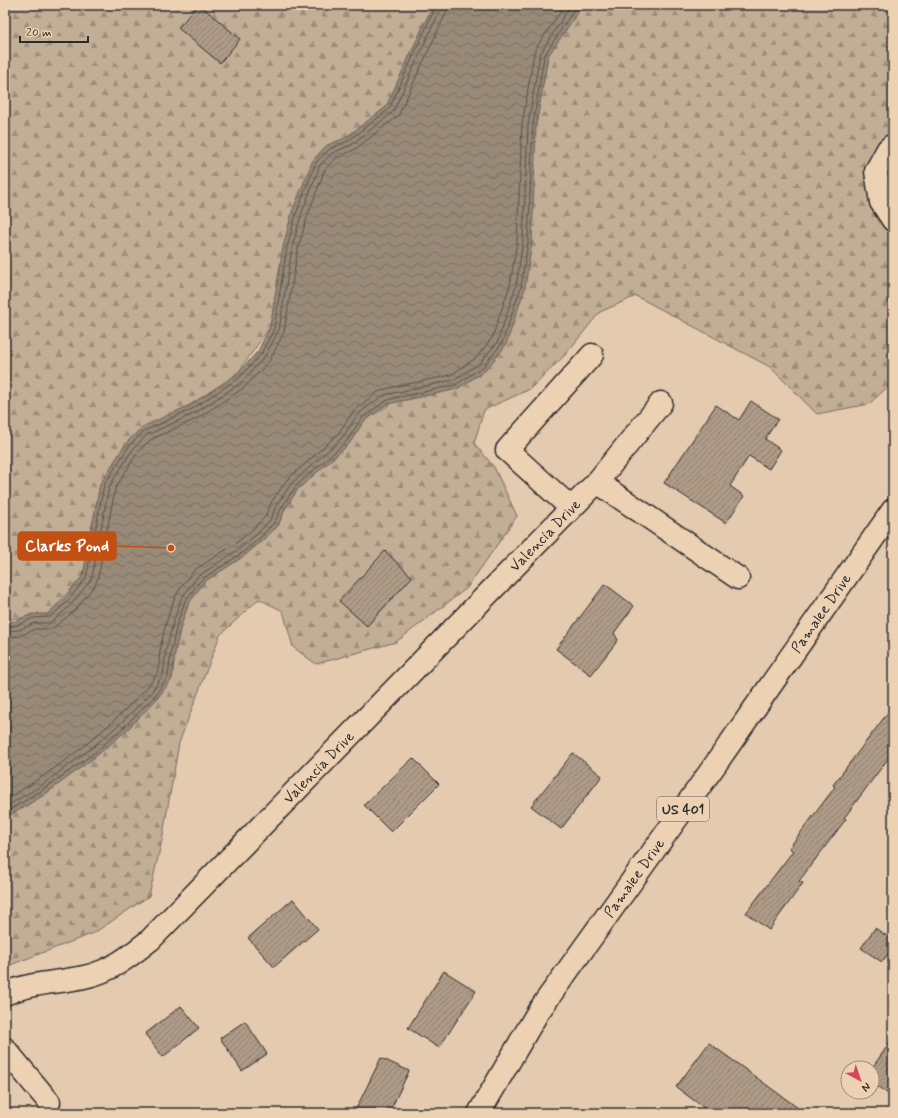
<svg xmlns="http://www.w3.org/2000/svg" width="898" height="1118" viewBox="0 0 898 1118" font-family="Mynerve,sans-serif">
<style>
.forest{fill:url(#forest-firs);stroke:#766c60}
.water{fill:url(#water-waves);stroke:#6c6359}
.lines{fill:none;stroke-linecap:round;stroke-linejoin:round}
.shore{stroke:#57514a;stroke-width:1}
.building{fill:url(#building-hatch);stroke:#2b2b2b}
.minor-casing{stroke:#2b2b2b;stroke-width:25}
.major-casing{stroke:#2b2b2b;stroke-width:25}
.minor{stroke:#ecd1b3;stroke-width:22}
.major{stroke:#ecd1b3;stroke-width:22}
.labels{text-anchor:middle;stroke-width:3.5;stroke-linejoin:round;paint-order:stroke}
.shield{fill:#ecd1b3;stroke:#655d54;stroke-width:1}
.shield-label{font-size:14px;font-weight:bold;fill:#2b2b2b}
.street-label{font-size:15px;fill:#2b2b2b;stroke:#ecd1b3}
.leader{fill:none;stroke:#c25012;stroke-width:1.5}
.callout-dot{fill:#c25012;stroke:#ecd1b3;stroke-width:1.5}
.callout{fill:#c25012;stroke:#c25012;stroke-width:1.5}
.callout-label{font-size:16px;text-anchor:middle;font-weight:bold;fill:#fff}
</style>
<defs>
<pattern id="forest-firs" width="22" height="20" patternUnits="userSpaceOnUse"><rect width="22" height="20" fill="#c2ad95"/><path d="M5 1l3.5 6h-7zM16 11l3.5 6h-7z" fill="#9e8d7a"/></pattern>
<pattern id="water-waves" width="16" height="10" patternUnits="userSpaceOnUse"><rect width="16" height="10" fill="#988978"/><path d="M0 5q4-4 8 0t8 0" fill="none" stroke="#7c7063"/></pattern>
<pattern id="building-hatch" width="6" height="6" patternUnits="userSpaceOnUse"><rect width="6" height="6" fill="#ae9b87"/><path d="M-1 1l2-2M0 6l6-6M5 7l2-2" fill="none" stroke="#8e7f6f"/></pattern>
</defs>
<rect width="100%" height="100%" fill="#e4caae"/>
<filter id="ink" filterUnits="userSpaceOnUse"><feTurbulence type="fractalNoise" baseFrequency=".025" numOctaves="2"/><feDisplacementMap in="SourceGraphic" scale="8" xChannelSelector="R" yChannelSelector="G"/><feConvolveMatrix kernelMatrix="1 2 1 2 8 2 1 2 1" color-interpolation-filters="sRGB"/></filter>
<g filter="url(#ink)">
<path class="forest" d="M5,5h428l-47,102 -41,31 -69,155 -6,34 -33,47 -47,31 -48,23 -42,56 -17,92 -35,38 -43,6z
M579,5h314v377l-24,22 -52,10 -47,-47 -134,-71 -36,16 -35,43 -35,34 -46,21 -10,33 20,24 23,49 -50,72 -71,54 -80,22 -23,-17 -10,-36 -24,-12 -39,36 -41,108 -17,97 -13,56 -55,37 -89,34v-149l39,-23 51,-38 32,-27 45,-51 3,-27 6,-27 8,-22 15,-21 40,-26 19,-16 15,-14 7,-17 13,-20 51,-45 15,-23 28,-18 65,-14 79,-264 12,-69z"/>
<path class="water" d="M433,5h149l-5,9 -29,42 -12,69 -4,117 -7,46 -19,57 -20,25 -29,19 -65,14 -6,2 -22,16 -15,23 -51,45 -13,20 -7,17 -15,14 -19,16 -40,26 -15,21 -8,22 -6,27 -3,27 -15,20 -30,31 -32,27 -51,38 -39,23v-196l11,-1 16,-7h16l15,-14 20,-24 17,-92 26,-41 16,-16 48,-22 47,-31 21,-23 12,-24 13,-80 9,-35 21,-52 14,-15 18,-7 41,-31z"/>
<g class="lines">
<path class="shore" d="M5,626l13,-1 15,-7 17,-1 16,-14 20,-25 18,-93 25,-39 15,-15 48,-22 47,-31 22,-24 13,-25 13,-82 9,-33 20,-52 14,-13 18,-8 41,-32 46,-101 1,-3
M5,631l14,-1 15,-7h14l5,-2 17,-15 20,-25 2,-4 17,-90 24,-38 14,-14 48,-22 47,-31 23,-26 14,-26 13,-82 9,-33 19,-50 12,-12 19,-8 42,-33 47,-102 1,-5
M5,637l15,-1 15,-7h15l6,-3 19,-16 20,-25 3,-7 17,-89 22,-36 13,-13 48,-22 47,-31 25,-27 14,-28 14,-83 9,-32 18,-48 11,-11 18,-8 44,-34 48,-103 1,-8
M5,800c44,-26 87,-57 123,-93 10,-10 21,-20 28,-32 4,-6 3,-17 4,-24 2,-14 9,-42 16,-55 4,-8 13,-21 20,-27l39,-25 18,-15 12,-12 7,-16 15,-21 51,-46 16,-24 24,-18 11,-4 62,-13 25,-17 16,-20 18,-53 7,-44 5,-117 12,-71 2,-5 29,-43
M5,807l34,-20 50,-37 32,-27 29,-29 13,-19 3,-25 7,-27 8,-24 16,-22 42,-28 18,-15 13,-14 7,-16 15,-21 50,-45 16,-24 23,-17 8,-3 64,-14 27,-17 18,-22 18,-55 7,-45 5,-116 12,-71 31,-49
M5,813l36,-22 52,-37 31,-27 30,-30 14,-20 3,-25 6,-28 8,-23 16,-21 41,-27 19,-16 13,-14 8,-16 14,-21 50,-44 16,-24 22,-16 7,-3 64,-14 28,-18 19,-24 19,-56 7,-45 5,-117 11,-69 33,-51"/>
</g>
<path class="building" d="M198,5h2l40,34 -20,24 -42,-35z
M751,401l27,18 -13,20 16,11 -12,19 -20,-13 -19,30 14,10 -18,27 -62,-40 52,-78 23,15z
M385,551l27,26 -45,49 -28,-25z
M605,584l29,22 -20,27 4,7 -27,35 -35,-26z
M893,706v46l-49,66 2,1 -47,62 4,2 -34,47 -23,-17 47,-62 -4,-3 46,-61 -2,-2z
M573,753l29,23 -41,53 -30,-23z
M413,758l26,26 -48,48 -27,-27z
M293,899l25,30 -44,38 -26,-29z
M875,928l18,12v7l-11,15 -21,-14z
M444,971l32,20 -37,57 -31,-20z
M181,1006l18,22 -36,29 -18,-23z
M245,1021l22,33 -25,17 -22,-33z
M893,1038v59l-21,-14v-15z
M709,1043l96,70h-94l-35,-26z
M381,1058l28,13 -20,42h-35z"/>
<g class="lines">
<defs>
<g id="minor">
<path d="M893,145l-5,4 -12,22 5,31 12,18"/>
<path d="M597,482l141,96"/>
<path d="M571,508l-64,-58 85,-95"/>
<path id="s1" d="M5,994c26,-12 52,-11 79,-17 26,-5 46,-21 66,-37l447,-458 64,-79"/>
<path d="M5,1049l44,53"/>
</g>
<g id="major">
<path id="s2" d="M479,1113l59,-101 177,-247 178,-255"/>
</g>
</defs>
<use href="#minor" class="minor-casing"/>
<use href="#major" class="major-casing"/>
<use href="#minor" class="minor"/>
<use href="#major" class="major"/>
</g>
</g>
<g class="labels">
<rect class="shield" x="657" y="797" width="52" height="24" rx="3"/>
<g class="shield-label">
<text x="683" y="814">US 401</text>
</g>
<g class="street-label">
<text dy="5" stroke="none"><textPath href="#s1" startOffset="723">Valencia Drive</textPath></text>
<text dy="5" stroke="none"><textPath href="#s2" startOffset="606">Pamalee Drive</textPath></text>
<text dy="5" stroke="none"><textPath href="#s1" startOffset="399">Valencia Drive</textPath></text>
<text dy="5" stroke="none"><textPath href="#s2" startOffset="282">Pamalee Drive</textPath></text>
</g>
</g>
<path class="leader" d="M171 548L116 546"/>
<circle class="callout-dot" cx="171" cy="548" r="4"/>
<rect class="callout" x="18" y="532" width="98" height="28" rx="4"/>
<g class="callout-label">
<text x="67" y="551">Clarks Pond</text>
</g>
<rect width="898" height="1118" fill="none" stroke="#ecd1b3" stroke-width="20"/>
<rect x="10" y="10" width="878" height="1098" fill="none" stroke="#2b2b2b" stroke-width="1.5" filter="url(#ink)"/>
<g transform="translate(860 1080) rotate(140)"><circle r="19" fill="#ecd1b3" stroke="#9f8f7d"/>
<path d="M0-3L7 15L0 10L-7 15Z" fill="#d1495b"/>
<text y="-6" font-size="11" font-weight="bold" text-anchor="middle" fill="#2b2b2b">N</text>
</g>
<path d="M20 36v6h68v-6" fill="none" stroke="#2b2b2b" stroke-width="2"/>
<text x="26" y="36" font-size="12" fill="#2b2b2b" stroke="#ecd1b3" stroke-width="3" paint-order="stroke">20 m</text>
</svg>
